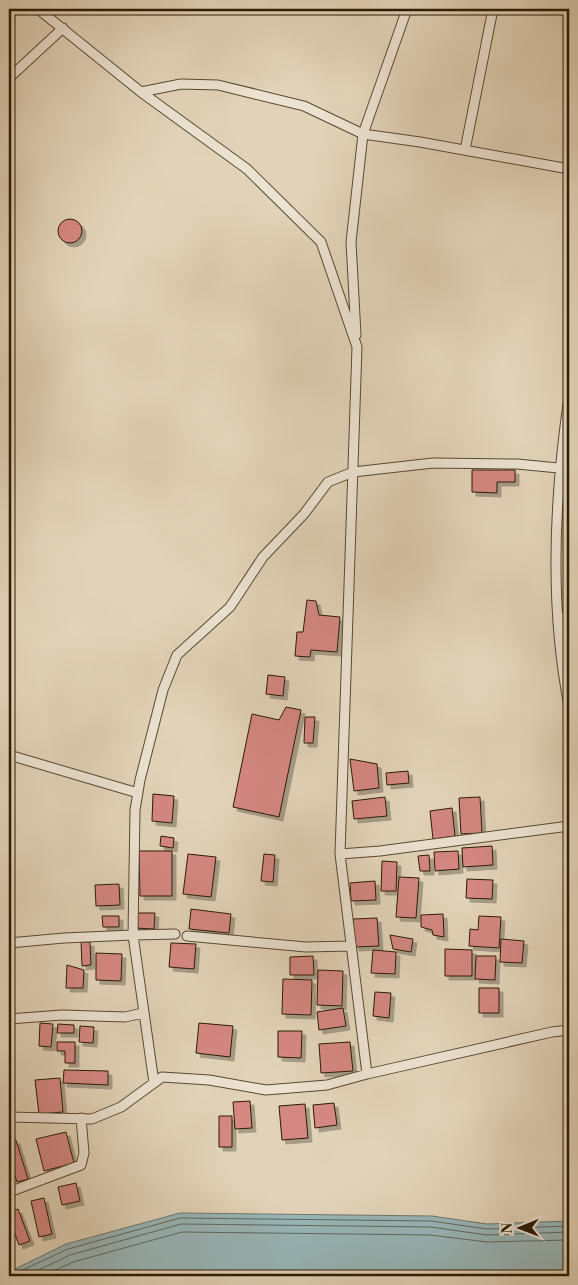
<svg xmlns="http://www.w3.org/2000/svg" width="578" height="1285" viewBox="0 0 578 1285" font-family="'Libre Bodoni',serif">
<style>
.water{fill:#98b6b8;stroke:#6c7870}
.lines{fill:none;stroke-linecap:round;stroke-linejoin:round}
.shore{stroke:#61685e;stroke-width:1}
.building{fill:#d58782;stroke:#2a1b04;filter:url(#shadow)}
.street-casing{stroke:#584931;stroke-width:11}
.street{stroke:#ece2d1;stroke-width:9}
</style>
<defs>
<filter id="shadow"><feDropShadow dx="4" dy="4" stdDeviation="0" flood-color="#0004"/></filter>
</defs>
<rect width="100%" height="100%" fill="#e2d3b8"/>
<filter id="stains"><feTurbulence type="fractalNoise" baseFrequency=".004" numOctaves="4"/><feColorMatrix values="0 0 0 0 .2 0 0 0 0 .09 0 0 0 0 .02 0 0 0 .5 -.17"/></filter>
<radialGradient id="worn" r=".72"><stop offset=".6" stop-color="#630" stop-opacity="0"/><stop offset="1" stop-color="#630" stop-opacity=".3"/></radialGradient>
<path class="water" d="M180,1213l252,3 55,8 82,-3v55h-560v-4l57,-28z"/>
<g class="lines">
<path class="shore" d="M10,1276l58,-27 112,-31 251,3 56,8 82,-3
M26,1276l44,-21 111,-31 250,3 56,8 82,-3
M43,1276l30,-14 109,-30 248,3 57,7 82,-2"/>
</g>
<path class="building" d="M58 231a12 12 0 1 1 24 0a12 12 0 1 1-24 0Z
M472,470h43v12h-18v11l-25,-1z
M307,600l9,1 3,14 21,2 -3,35 -26,-2 -1,7 -15,-1 2,-24h6z
M268,675l17,2 -2,19 -17,-2z
M286,707l15,3 -22,107 -46,-10 19,-93 27,6z
M305,717h10l-2,26h-9z
M350,759l27,5 2,24 -25,3z
M408,771l1,12 -22,2 -1,-12z
M153,794l21,2 -2,27 -20,-2z
M385,797l2,19 -33,3 -2,-18z
M480,797l2,36 -21,1 -2,-36z
M452,808l3,28 -22,3 -3,-28z
M161,836l13,2 -1,10 -13,-2z
M492,846l1,19 -30,2 -1,-19z
M139,851h33v45h-32z
M458,851l1,18 -24,2 -1,-19z
M188,854l28,3 -5,40 -28,-3z
M264,854l11,1 -2,27 -12,-1z
M429,855l1,16h-10l-2,-15z
M382,861l15,1 -1,29h-15z
M399,877l20,1 -3,40 -20,-1z
M467,879l26,1 -1,19 -26,-1z
M375,881l1,19 -25,1 -1,-18z
M119,884l1,21 -24,1 -1,-21z
M191,909l40,5 -2,19 -40,-4z
M136,913h19l-1,16 -19,-1z
M443,914l1,23 -11,-2 -1,-5 -11,-3v-12z
M102,916h17v11h-16z
M479,916l22,1 -2,31 -30,-2 1,-17 8,1z
M377,918l2,28 -24,1 -2,-28z
M390,935l23,4 -2,13 -18,-3z
M501,939l23,2 -2,22 -22,-1z
M81,942h9l1,23 -9,1z
M171,943l25,1 -2,25 -25,-2z
M445,949l27,1v26h-27z
M373,950l23,2 -1,22 -24,-1z
M96,953l26,1 -1,27 -25,-1z
M313,956l1,19h-24v-18z
M476,956h20l-1,24 -20,-1z
M67,965l17,5 -1,18h-17z
M318,970l25,1 -1,35 -25,-1z
M283,979l29,1 -1,35 -29,-1z
M479,988h20v25h-20z
M375,992l16,1 -2,25 -16,-2z
M343,1008l3,18 -27,4 -2,-18z
M40,1023l13,1 -2,23 -12,-1z
M199,1023l34,3 -3,31 -34,-4z
M58,1024l16,1v8h-17z
M80,1026l14,1 -1,16 -14,-1z
M278,1031h24l-1,27 -23,-1z
M57,1042h18v21h-10v-12h-8z
M350,1042l3,29 -32,2 -2,-29z
M64,1070l44,1v14l-45,-2z
M60,1078l3,34 -24,2 -4,-34z
M250,1101l2,27 -17,1 -2,-27z
M334,1103l3,22 -22,3 -2,-23z
M305,1104l3,34 -26,2 -3,-34z
M219,1116h13v31h-13z
M66,1132l8,31 -30,8 -8,-32z
M9,1140h7l12,39 -11,3 -8,-25z
M76,1183l4,18 -18,4 -4,-18z
M44,1198l8,36 -13,3 -8,-36z
M18,1209l12,32 -11,4 -10,-28v-4z"/>
<g class="lines">
<defs>
<path id="street" d="M38,9l103,83 106,77 74,73 36,105 -17,507 27,220
M9,78l54,-50
M141,92l40,-8 37,1 86,21 59,28 57,8 149,27
M465,150l28,-141
M356,335l-5,-93 12,-108 44,-125
M569,397c-15,102 -20,208 0,309
M559,618l10,-1
M9,755l129,38
M340,854l40,-3 189,-25
M175,934l-42,1 2,-125 5,-30 23,-90 14,-35 53,-48 33,-50 41,-43 24,-32 25,-10 80,-9 84,1 52,5
M187,936l119,11 45,-1
M9,943l55,-5 69,-3 21,148
M9,1019l53,-4 63,2 18,-4
M9,1117l83,2 29,-12 41,-30 47,3 57,10 61,-5 40,-11 185,-42 17,-2
M9,1192l72,-27 3,-12 -3,-35"/>
</defs>
<use href="#street" class="street-casing"/>
<use href="#street" class="street"/>
</g>
<rect width="578" height="1285" fill="none" stroke="#e2d3b8" stroke-width="30"/>
<rect x="10" y="10" width="558" height="1265" fill="none" stroke="#2a1b04" stroke-width="2.5"/>
<rect x="15" y="15" width="548" height="1255" fill="none" stroke="#2a1b04"/>
<g transform="translate(520 1228) rotate(269)" stroke="#ece2d1" stroke-width="4" paint-order="stroke">
<path d="M0-4L9 19L0 12L-9 19Z" fill="#2a1b04"/>
<text y="-8" font-size="14" font-weight="bold" text-anchor="middle" fill="#2a1b04">N</text>
</g>
<rect width="100%" height="100%" filter="url(#stains)"/>
<rect width="100%" height="100%" fill="url(#worn)"/>
</svg>
